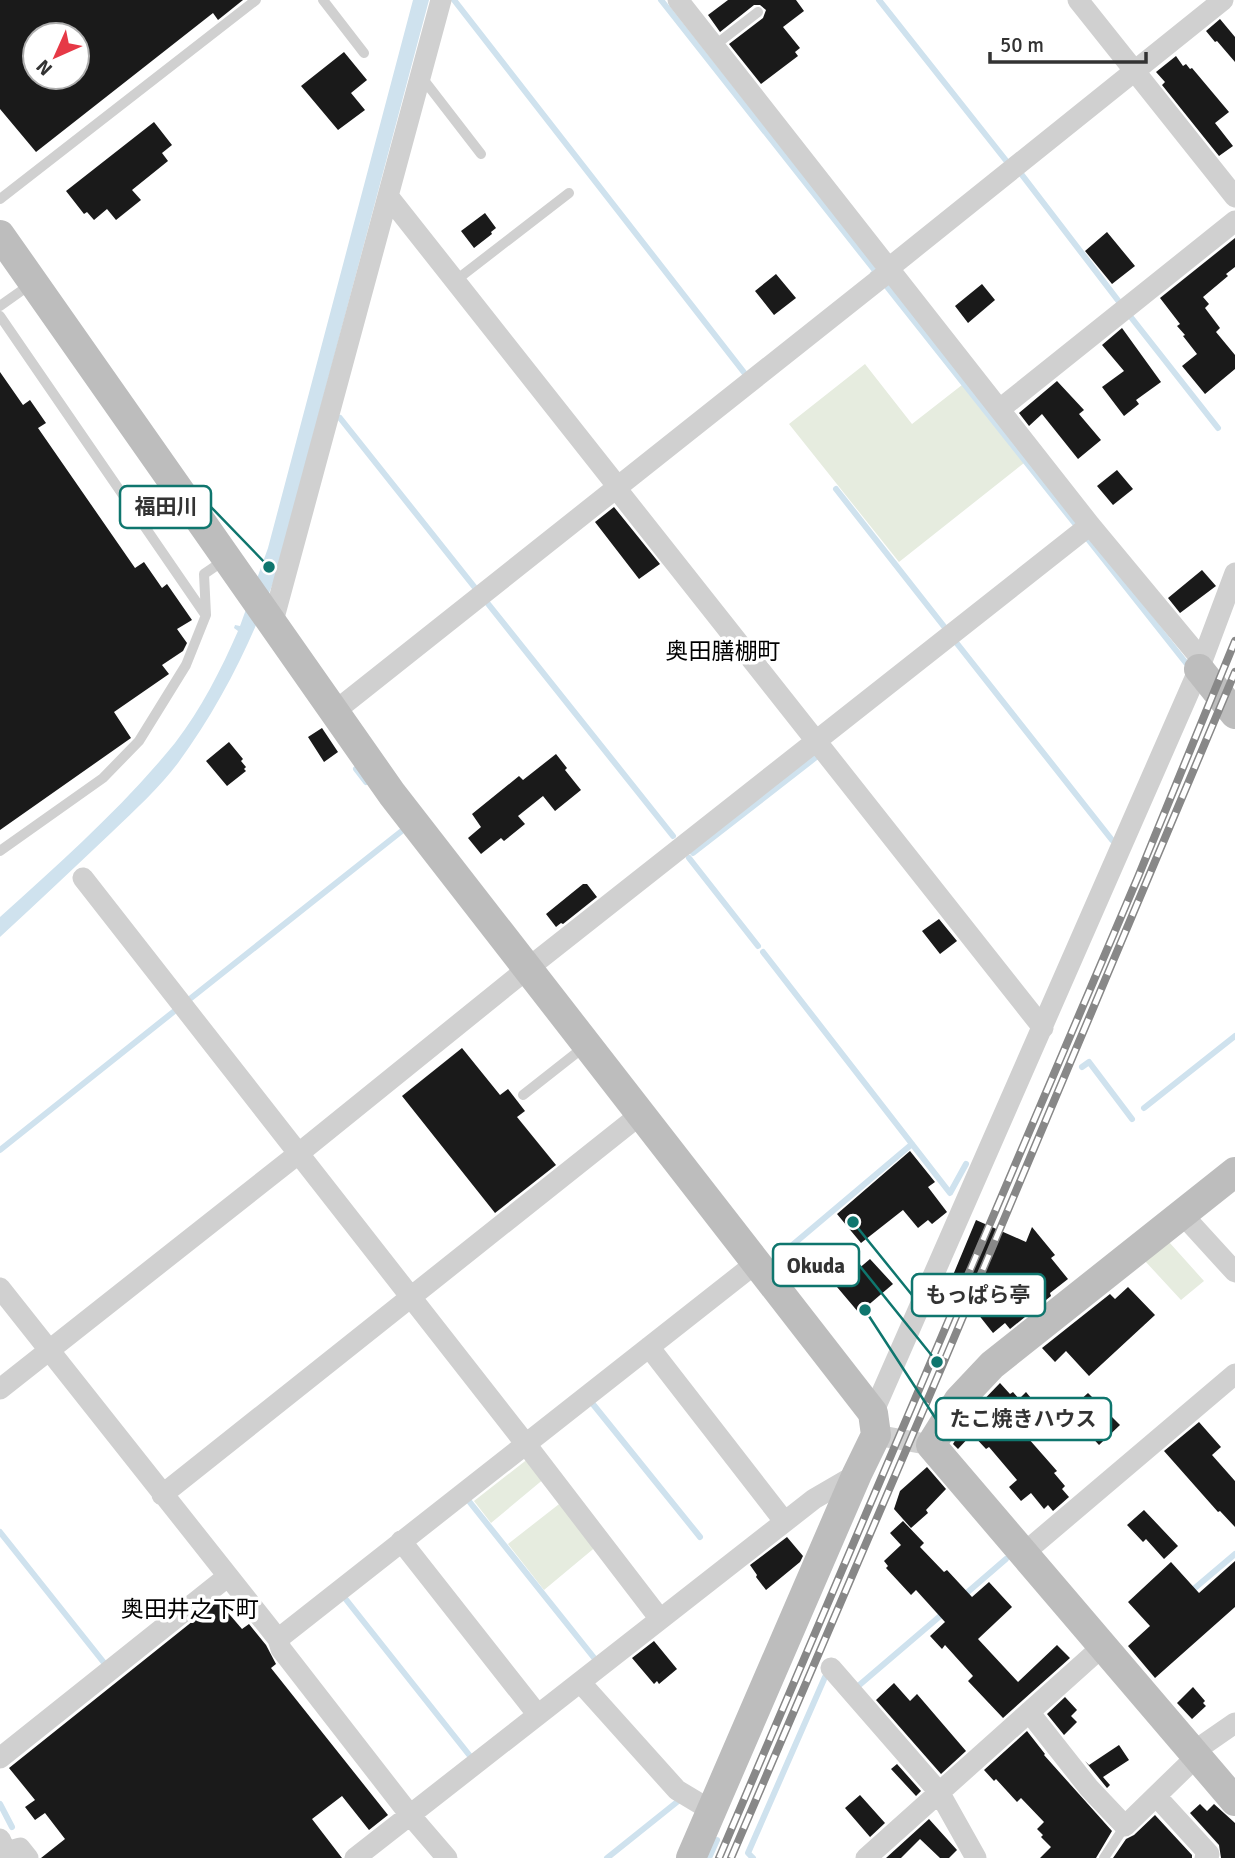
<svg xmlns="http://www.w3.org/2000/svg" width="1235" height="1858" viewBox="0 0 1235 1858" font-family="Signika,'Noto Sans JP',sans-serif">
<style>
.green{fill:#e6ecdf}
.water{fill:#cfe2ee}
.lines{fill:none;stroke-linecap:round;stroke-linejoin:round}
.stream{stroke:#cfe2ee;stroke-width:6}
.building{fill:#1a1a1a;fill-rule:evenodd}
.lane{stroke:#d0d0d0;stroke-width:10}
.street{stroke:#d0d0d0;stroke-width:21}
.secondary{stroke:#bdbdbd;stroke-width:30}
.rail-casing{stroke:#888;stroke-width:8}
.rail{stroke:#fff;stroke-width:5;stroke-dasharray:16;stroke-linecap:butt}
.labels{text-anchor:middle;stroke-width:7;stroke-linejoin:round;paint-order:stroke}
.quarter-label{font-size:23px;fill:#000;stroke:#fff}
.leader{fill:none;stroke:#0f766e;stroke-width:2.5}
.callout-dot{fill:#0f766e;stroke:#fff;stroke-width:2.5}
.callout{fill:#fff;stroke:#0f766e;stroke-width:2.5}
.callout-label{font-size:21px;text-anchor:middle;font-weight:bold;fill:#333}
</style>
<rect width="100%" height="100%" fill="#fff"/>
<path class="green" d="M865,364l47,60 50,-39 62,78 -125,99 -110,-138z
M1169,1242l35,39 -23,19 -36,-39z
M529,1458l16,20 -54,45 -17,-22z
M563,1501l35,44 -54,45 -36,-46z"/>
<path class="water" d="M413,0h16l-153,575c-24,66 -56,131 -98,188 -19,25 -43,47 -66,69 -37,35 -74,70 -112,105v-20c61,-55 123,-110 175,-174 26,-34 46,-73 63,-112l-4,-3 1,-3 5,1 28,-78z"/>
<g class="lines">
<path class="stream" d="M454,0l292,375
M661,0l215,272 -3,2
M879,0l129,163
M1022,175l98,128
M884,283l192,242
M1130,316l88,112
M340,418l136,171
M836,489l110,140
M1087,538l99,125
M485,600l188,236
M955,641l157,199
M356,769l10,13
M693,853l127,-99
M689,858l69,88
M763,952l187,241 16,-29
M186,1002l217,-172
M1082,1067l7,-5 43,57
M1144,1108l91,-72
M0,1150l177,-141
M777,1258l135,-114
M592,1403l108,134
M468,1500l127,159
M0,1532l105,132
M1189,1593l46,-39
M344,1597l126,159
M962,1597l44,-38
M854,1684l3,3 89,-76
M0,1804l12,23
M607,1858l75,-60
M709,1858l8,-18
M753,1858l-5,-5 77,-176"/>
</g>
<path class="building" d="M0,0h243l-25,20 -5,-7 -177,139 -36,-43zM35,35h42v42h-42z
M728,0h68l8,11 -21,16 17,21 -5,4 3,4 -37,28 -32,-40 34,-26 3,-8 -6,-5h-6l-34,27 -12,-17z
M1220,19l15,18v25l-18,-21 -2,1 -9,-11z
M344,52l23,28 -16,13 14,17 -27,20 -37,-44z
M1176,56l7,10 3,-2 4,5 2,-1 37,44 -14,11 18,23 -14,10 -57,-71 3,-3 -9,-10z
M154,122l18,23 -10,8 6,8 -36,29 9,10 -25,20 -9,-11 -13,11 -7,-8 -3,2 -18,-23z
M485,213l11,15 -5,4 1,2 -18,14 -13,-17z
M1107,232l28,34 -23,18 -27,-33z
M1235,238v29l-9,7 2,2 -25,21 6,7 -4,4 15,20 -4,4 19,23v14l-30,25 -23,-28 15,-12 -14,-18 2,-1 -8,-9 3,-2 -20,-26z
M776,274l20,24 -22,17 -19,-24z
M982,284l13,16 -27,23 -13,-17z
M1122,328l39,54 -25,18 3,4 -15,12 -22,-29 22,-16 -22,-26z
M0,372l23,33 7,-5 16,23 -8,5 97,140 9,-6 18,26 5,-4 25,36 -15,9 10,14 -4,8 -21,14 7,9 -55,38 17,26 -131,92z
M1057,381l27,29 -5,4 22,26 -23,19 -36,-45 -13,12 -10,-13z
M1117,470l16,19 -20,16 -16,-19z
M614,507l46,57 -21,15 -44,-57z
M1202,570l14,16 -36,27 -12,-15z
M322,728l16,24 -14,10 -16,-25z
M229,742l14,17 -2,2 5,6 -2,2 2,2 -19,15 -21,-25z
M556,754l11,14 -2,2 16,20 -26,21 -12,-15 -25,20 7,8 -21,17 -3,-3 -20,16 -13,-16 13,-11 -9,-13 47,-38 4,4z
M583,884h4l10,13 -34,27 -2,-1 -5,4 -10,-13z
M939,919l18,22 -17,13 -18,-23z
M462,1048l38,47 8,-6 17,22 -8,6 39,48 -61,48 -93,-117z
M910,1151l25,31 -7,5 19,25 -15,12 -4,-4 -10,8 -15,-18 -42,33 -24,-29z
M976,1220l50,22 6,-15 23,28 -4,3 17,21 -18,14 1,3 -41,33 -5,-6 -12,10 -42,-53z
M870,1259l23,25 -34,29 -22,-26z
M1128,1287l27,28 -66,61 -23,-25 -11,11 -13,-14 68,-54 5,5z
M1000,1383l10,11 3,-2 6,7 7,-7 23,28 -21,18 29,33 -3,2 11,13 -3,3 7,8 -16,14 -5,-6 -4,4 -13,-16 -10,8 -12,-14 8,-7 -28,-33 -3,2 -14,-15 -14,15 -5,-5 20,-33z
M1088,1393l32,32 -21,20 -31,-34z
M1199,1422l22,25 -9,8 23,26v46l-15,-16 -2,1 -54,-61z
M927,1467l19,22 -20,21 2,3 -17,15 -17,-19 6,-18z
M1144,1510l34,36 -14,13 -18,-20 -3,3 -16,-17z
M903,1521l21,22 -4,4 24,25 3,-2 25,27 17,-15 23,25 -34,32 40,43 39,-37 13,13 -67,60 -35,-37 5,-5 -28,-31 -3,4 -12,-13 15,-14 -29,-32 -5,5 -25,-27 2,-2 -4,-5 17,-16 -11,-12z
M787,1537l16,19 -3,6 -34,28 -10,-13 1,-2 -7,-10z
M1235,1561v46l-80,71 -27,-32 22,-20 -22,-24 43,-40 28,31z
M218,1601l24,28 7,-5 17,21 10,19 -5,4 117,147 -19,15 -27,-34 -30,23 30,39h-301l24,-19 -20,-26 -10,7 -10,-13 10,-7 -26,-32z
M654,1641l23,28 -18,15 -2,-3 -3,3 -22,-26z
M894,1683l16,18 7,-7 49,57 -25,23 -65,-74z
M1193,1687l12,14 -2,2 3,3 -14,13 -15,-16z
M1065,1697l12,13 -6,6 6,6 -13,13 -17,-21z
M1027,1731l18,23 -1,1 68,76 -16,27h-56l11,-11 -10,-10 2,-2 -6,-6 7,-7 -23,-24 -4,4 -21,-23 -2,2 -10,-11z
M1119,1745l10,15 -26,17 7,8 -3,3 -22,-27 4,4z
M897,1764l24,27 -5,5 -25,-27z
M860,1795l25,28 -15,14 -25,-29z
M1200,1804l7,7 7,-7 21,19v35h-14l-2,-13 -29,-32z
M1155,1815l37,40v3h-79l13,-19 8,-4z
M929,1819l28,31 -8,8h-9l-20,-19 -19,19h-15z"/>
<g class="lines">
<path class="lane" d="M323,0l41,53
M714,46l44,-34
M420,75l61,79
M0,199l256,-199
M455,281l114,-88
M0,306l31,-22
M0,316l204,297
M0,851l103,-73 36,-37 47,-76 20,-50 -2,-41 22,-15
M523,1095l61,-48
M1104,1858l21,-32"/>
<path class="street" d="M678,0l412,525 112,135
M1078,0l157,197
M388,196l230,291
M889,268l334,-268
M1000,409l235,-188
M616,488l427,540
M272,625l169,-625
M334,712l557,-442
M83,878l442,565 135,176
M1182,1214l53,58
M0,1288l278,351 3,10 129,166 37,43
M649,1347l135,174
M0,1389l298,-235 229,-185 563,-444
M873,1413l326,-744 36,-96
M876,1435l55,10
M162,1495l479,-381
M401,1541l137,174
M1024,1553l211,-179
M278,1639l478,-376
M831,1668l108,124 37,66
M580,1682l97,108 35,21
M1029,1712l60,76 36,38 72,-70
M1193,1752l42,-29
M0,1758l227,-181
M1156,1796l53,58 -4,4
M0,1839l6,13 14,-4 8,10
M355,1858l459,-359 43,-25
M866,1858l237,-212"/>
<path class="secondary" d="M0,235l392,559 481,619 3,22 -19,39 -166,384
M1199,669l36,45
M1235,1172l-243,193 -33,35 -28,45 304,356"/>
<defs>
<path id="rail" d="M719,1858l419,-981 97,-236
M731,1858l212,-494 292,-692"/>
</defs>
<use href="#rail" class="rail-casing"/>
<use href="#rail" class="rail"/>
</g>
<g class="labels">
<g class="quarter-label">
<text x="723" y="659">奥田膳棚町</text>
<text x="190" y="1617">奥田井之下町</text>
</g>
</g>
<path class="leader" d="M269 567L211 507M937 1362L859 1265M853 1222L912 1295M865 1310L936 1419"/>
<g class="callout-dot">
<circle cx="269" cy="567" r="7"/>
<circle cx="937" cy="1362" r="7"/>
<circle cx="853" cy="1222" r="7"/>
<circle cx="865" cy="1310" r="7"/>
</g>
<g class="callout">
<rect x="120" y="486" width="91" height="42" rx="7"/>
<rect x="773" y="1244" width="86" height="42" rx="7"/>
<rect x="912" y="1274" width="133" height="42" rx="7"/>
<rect x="936" y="1398" width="175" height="42" rx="7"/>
</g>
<g class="callout-label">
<text x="166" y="514">福田川</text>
<text x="816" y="1273">Okuda</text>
<text x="978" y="1302">もっぱら亭</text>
<text x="1023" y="1426">たこ焼きハウス</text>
</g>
<g transform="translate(56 56) rotate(225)"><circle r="33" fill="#ffffff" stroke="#adadad" stroke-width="2"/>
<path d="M0-5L12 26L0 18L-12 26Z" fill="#e63946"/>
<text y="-10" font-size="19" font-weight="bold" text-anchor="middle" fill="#333333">N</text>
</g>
<path d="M990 52v10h156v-10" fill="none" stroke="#333333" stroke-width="3.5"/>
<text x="1000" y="52" font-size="21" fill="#333333" stroke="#ffffff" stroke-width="5" paint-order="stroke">50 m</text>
</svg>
